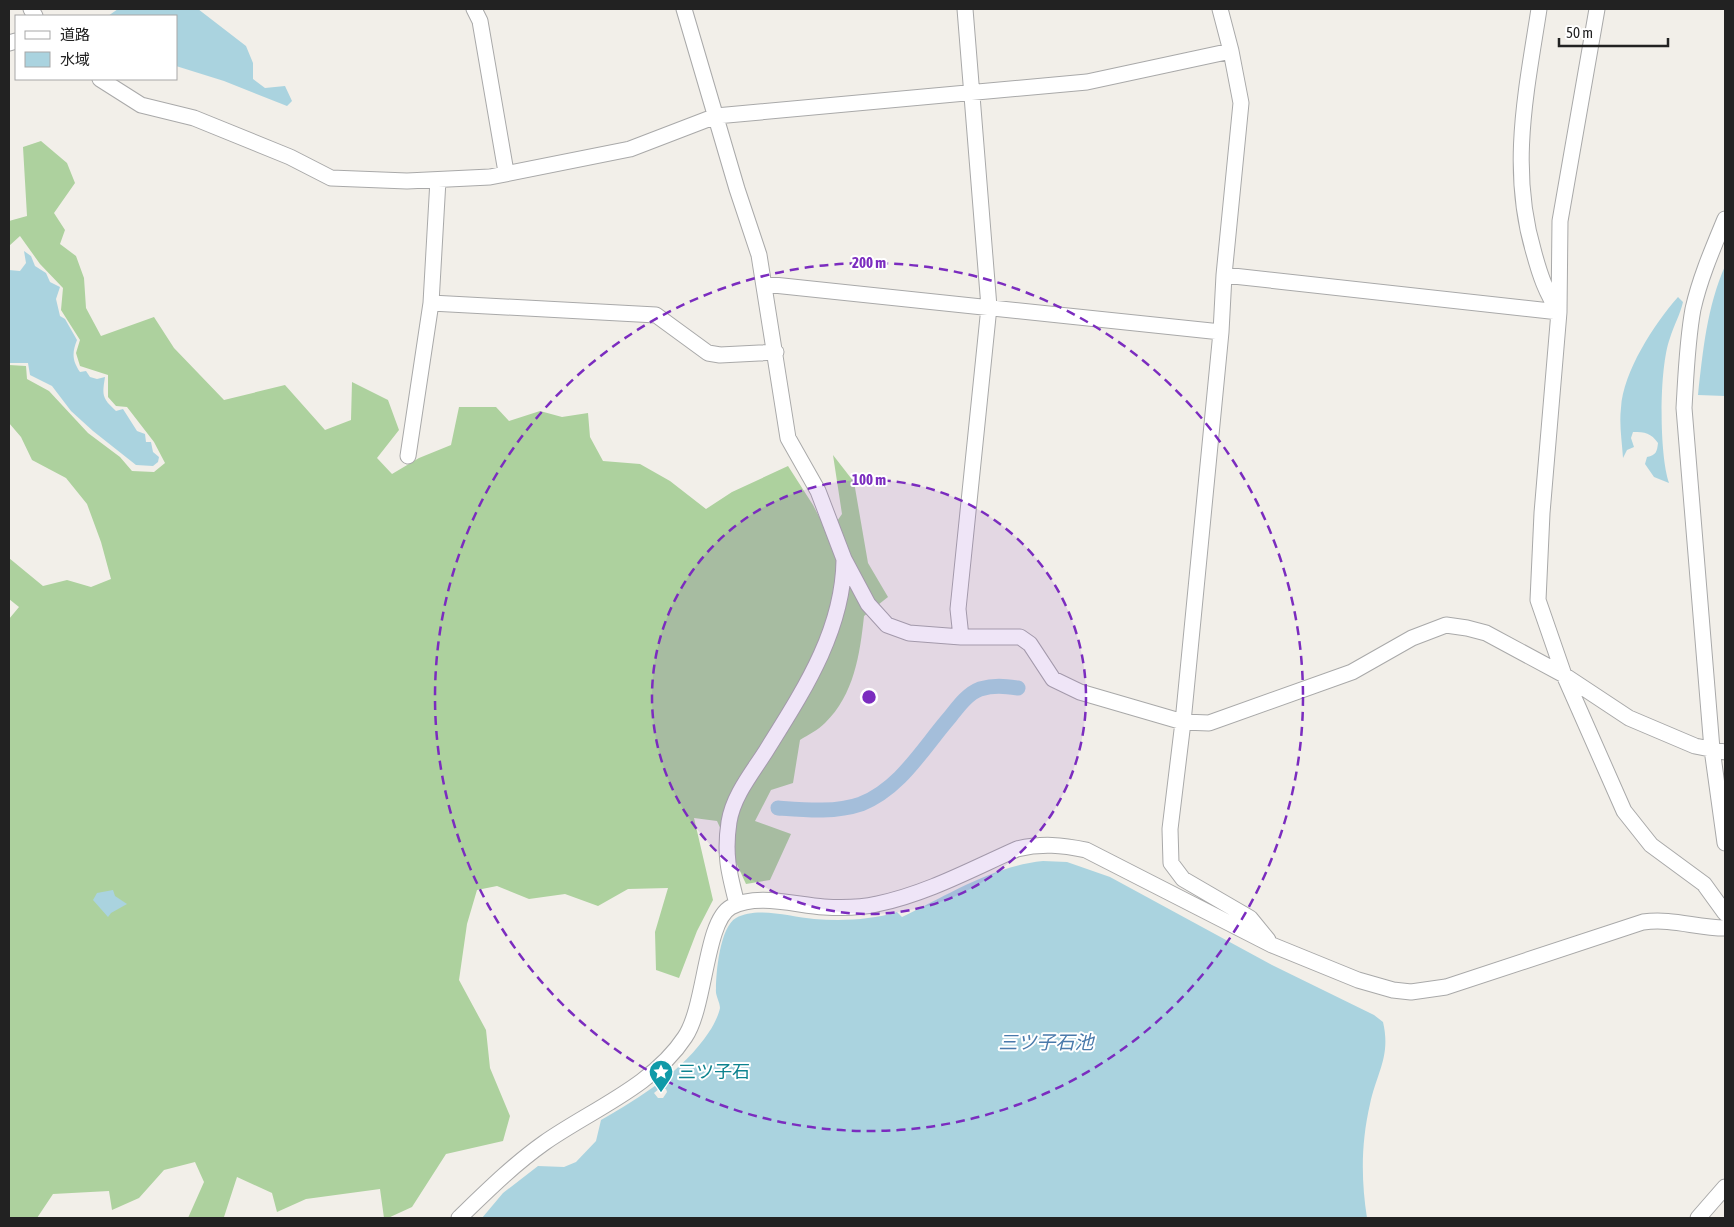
<svg xmlns="http://www.w3.org/2000/svg" width="1734" height="1227" viewBox="0 0 1734 1227" font-family="'Asap Condensed','Noto Sans JP',sans-serif">
<style>
.forest{fill:#add19e}
.water{fill:#aad3df;fill-rule:evenodd}
.lines{fill:none;stroke-linecap:round;stroke-linejoin:round}
.canal{stroke:#aad3df;stroke-width:15}
.minor-casing{stroke:#a9a9a9;stroke-width:17}
.minor{stroke:#fff;stroke-width:15}
.ring{fill:none;stroke:#7b2cbf;stroke-width:2.5;stroke-dasharray:9 6}
.labels{text-anchor:middle;stroke-width:4;stroke-linejoin:round;paint-order:stroke}
.culture-label{font-size:18px;fill:#0d838f;stroke:#fff;text-anchor:start}
.water-label{font-size:19px;font-style:italic;fill:#4a7aab;stroke:#fff}
.centre{fill:#7b2cbf;stroke:#fff;stroke-width:2.5}
.ring-label{font-size:15px;text-anchor:middle;font-weight:bold;fill:#7b2cbf;stroke:#fff;stroke-width:4;stroke-linejoin:round;paint-order:stroke}
</style>
<rect width="100%" height="100%" fill="#f2efe9"/>
<path class="forest" d="M41,141l26,22 8,20 -21,30 11,17 -5,14 16,12 8,22 2,30 15,28 53,-19 20,31 50,52 61,-15 40,45 26,-10 1,-38 36,18 11,30 -22,28 15,16 27,-16 32,-13 8,-38h37l13,14 31,-10 22,6 26,-4 2,24 13,24 37,3 30,17 36,28 26,-17 56,-26 25,39 15,29 14,-20 -9,-59 21,27 14,81 20,34 -24,19c-4,38 -10,79 -39,107 -7,7 -17,12 -25,17l-7,43 -22,7 -16,31 36,13 -21,46 -24,4 -29,-63 -23,-3 19,82 -16,31 -18,47 -23,-8 -1,-38 13,-44 -40,1 -30,17 -33,-12 -36,5 -32,-13 -20,4 -10,34 -8,56 27,50 4,38 20,48 -7,25 -57,13 -34,53 -24,11h-4l-4,-29 -74,10 -29,13 -5,-19 -35,-16 -13,40 -36,1 16,-36 -9,-20 -31,8 -25,28 -27,12 -3,-19 -56,3 -16,24h-28v-599l10,-12 -10,-8v-41l34,28 24,-6 24,7 20,-8 -10,-37 -14,-38 -21,-26 -34,-18 -11,-23 -12,-14v-58l17,1 1,13 22,12 39,42 32,24 12,14 22,1 11,-9 -11,-21 -27,-35 -11,-1 -8,-9v-22l-28,-9 -4,-13 4,-13 -19,-30 2,-22 -23,-24 -20,-28 -11,10v-25l18,-5 -4,-69z"/>
<path class="water" d="M118,9h80l48,37 7,17v16l12,9 20,-2 7,15 -5,5 -63,-25 -48,-15v-50h-68z
M24,251l7,5 4,10 11,7 4,9 10,5 -4,12 4,17 5,3 12,21c-5,13 -5,20 3,32l6,-1 4,6 7,2 8,-2c-3,19 -3,21 11,34l7,-2 14,22 8,3 1,8h5l2,10 6,5 -1,5 -5,4 -17,-1 -43,-34 -22,-20 -19,-25 -22,-11 -2,-12h-19v-93l11,1 6,-8z
M1725,266v130l-27,-1c5,-45 9,-88 27,-129z
M1678,297l5,5c-3,13 -9,23 -13,36 -11,29 -11,116 -1,145l-15,-6 -9,-13 2,-7c9,-2 10,-5 11,-14 -7,-10 -13,-11 -25,-11l-2,6 3,9 -7,3 -4,8c-1,-16 -4,-34 -2,-50 2,-36 33,-84 57,-111z
M1043,861l24,1 43,15 162,88 102,50 9,7c8,34 -6,50 -13,82 -9,39 -9,75 -3,114h-885l21,-25 35,-27 26,1 12,-5 20,-21 5,-21c40,-23 82,-49 108,-88 4,-5 10,-18 11,-24 0,-6 -5,-13 -4,-19 0,-17 4,-62 20,-71 21,-12 55,-1 78,1 28,2 57,1 83,-7l5,5c44,-21 91,-51 141,-56zM660,1088l6,1 1,3 -4,6h-5l-4,-5z
M113,890l2,6 12,8 -16,9 -3,4 -15,-17 4,-7z"/>
<g class="lines">
<path class="canal" d="M778,808c27,2 57,5 83,-4 40,-16 62,-56 89,-87 8,-10 17,-23 30,-28 14,-4 24,-3 38,-1"/>
<defs>
<path id="minor" d="M31,9l4,7
M474,9l6,12 26,151
M684,9l53,180 22,66 29,183 30,53 26,68 24,45 19,21 22,8 52,4h59l10,7 23,35 27,13 103,30 26,1 143,-51 60,-34 34,-13 21,3 19,5 78,42 65,43 66,28 30,6
M1220,9l11,42 10,52 -17,172 -3,57 -38,390 -13,107 1,34 12,16 67,39 18,22
M1539,9c-13,84 -30,160 -5,244 6,22 12,40 25,59
M1597,9l-37,212 -1,91 -17,201 -4,87 26,75 60,136 27,34 53,39 21,29
M9,43l7,-2
M100,79l41,26 53,13 96,39 41,21 76,3 83,-4 140,-28 86,-33 371,-34 144,-31
M1725,219c-12,29 -25,59 -32,90 -6,33 -7,66 -9,99l28,341 13,94
M1224,275l335,37
M764,284l457,48
M431,303l225,12 52,38 12,2 56,-3
M408,456l23,-153 7,-123
M961,637l-3,-28 31,-302 -24,-298
M737,904c-8,-31 -13,-49 -8,-82 4,-26 23,-49 37,-71 36,-58 77,-119 78,-191
M459,1218c27,-26 54,-53 85,-75 47,-33 109,-57 141,-106 21,-31 20,-116 46,-130 26,-14 64,-2 93,0 17,1 36,1 53,-3 49,-10 95,-35 140,-55 25,-6 45,-4 69,1l186,95 86,35 35,10 18,2 35,-5 197,-65c30,-4 53,6 82,6
M1698,1218l27,-31"/>
</defs>
<use href="#minor" class="minor-casing"/>
<use href="#minor" class="minor"/>
</g>
<circle cx="869" cy="697" r="217" fill="#7b2cbf" fill-opacity=".12"/>
<g class="ring">
<circle cx="869" cy="697" r="217"/>
<circle cx="869" cy="697" r="434"/>
</g>
<defs>
<symbol id="sight-pin" viewBox="-11 -11 22 30"><path d="M0 17L-7.5 6A9.5 9.5 0 1 1 7.5 6Z" fill="#0f9aa8" stroke="#fff"/><path d="M0-6L1.8-2.2L6-1.7L2.9 1.2L3.7 5.4L0 3.3L-3.7 5.4L-2.9 1.2L-6-1.7L-1.8-2.2Z" fill="#fff"/></symbol>
</defs>
<g fill-rule="evenodd">
<use href="#sight-pin" x="647" y="1058" width="28" height="38"/>
</g>
<g class="labels">
<g class="culture-label">
<text x="678" y="1078">三ツ子石</text>
</g>
<g class="water-label">
<text x="1046" y="1049">三ツ子石池</text>
</g>
</g>
<circle cx="869" cy="697" r="8" class="centre"/>
<g class="ring-label">
<text x="869" y="268">200 m</text>
<text x="869" y="485">100 m</text>
</g>
<rect width="1734" height="1227" fill="none" stroke="#222222" stroke-width="20"/>
<rect x="15" y="15" width="162" height="65" fill="#ffffff" stroke="#a7a7a7"/>
<rect x="25" y="31" width="25" height="8" fill="#ffffff" stroke="#a7a7a7"/>
<text x="60" y="40" font-size="15" fill="#222222">道路</text>
<rect x="25" y="52" width="25" height="15" fill="#aad3df" stroke="#a7a7a7"/>
<text x="60" y="65" font-size="15" fill="#222222">水域</text>
<path d="M1559 38v8h109v-8" fill="none" stroke="#222222" stroke-width="2.5"/>
<text x="1566" y="38" font-size="15" fill="#222222" stroke="#ffffff" stroke-width="4" paint-order="stroke">50 m</text>
</svg>
